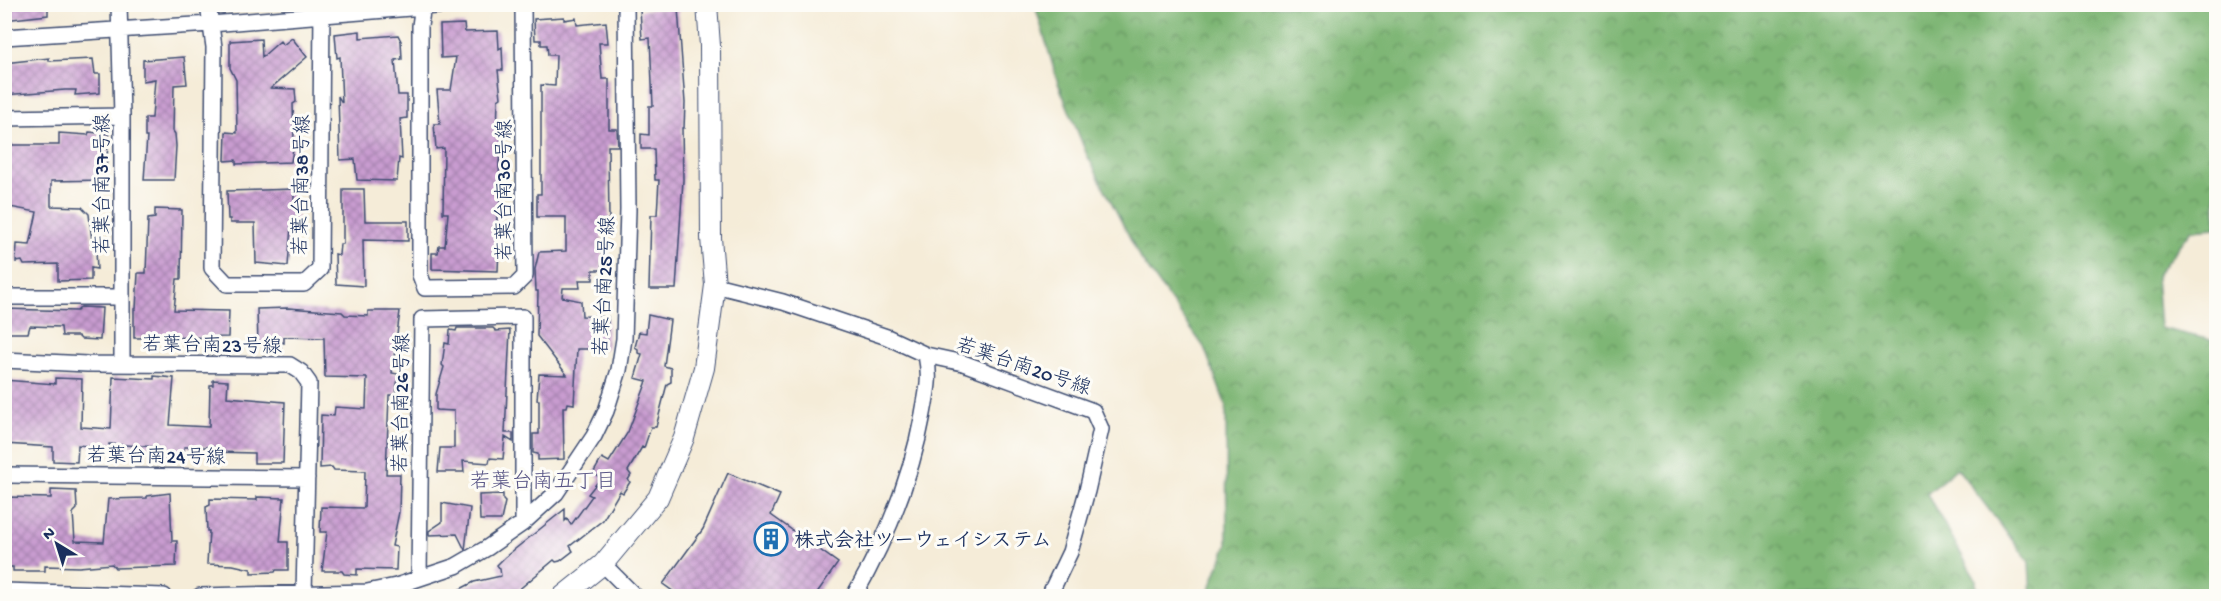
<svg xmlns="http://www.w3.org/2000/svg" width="2221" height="601" viewBox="0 0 2221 601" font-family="'Gochi Hand','Klee One',sans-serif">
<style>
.forest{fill:url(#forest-crowns);stroke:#4c7269;stroke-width:1.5}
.building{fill:url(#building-cross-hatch)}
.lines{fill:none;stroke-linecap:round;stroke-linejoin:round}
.minor-casing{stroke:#3c4b70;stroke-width:18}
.tertiary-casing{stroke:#3c4b70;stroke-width:22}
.minor{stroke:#fff;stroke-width:15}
.tertiary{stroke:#fff;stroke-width:20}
.labels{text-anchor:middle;stroke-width:6;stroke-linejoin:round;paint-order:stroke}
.street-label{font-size:20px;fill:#1b2f5e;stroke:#fdfcf7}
.poi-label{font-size:20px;font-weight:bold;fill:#1b2f5e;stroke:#fdfcf7;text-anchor:start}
.neighbourhood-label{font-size:21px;fill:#585586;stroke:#fdfcf7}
</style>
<defs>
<pattern id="forest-crowns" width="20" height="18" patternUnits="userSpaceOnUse" patternTransform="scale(1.5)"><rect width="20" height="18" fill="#7eb674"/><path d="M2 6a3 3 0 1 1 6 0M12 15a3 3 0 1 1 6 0" fill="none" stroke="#669462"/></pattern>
<pattern id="building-cross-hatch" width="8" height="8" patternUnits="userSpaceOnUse" patternTransform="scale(1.5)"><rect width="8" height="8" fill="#c99cd0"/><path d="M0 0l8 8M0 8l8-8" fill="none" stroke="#a280ac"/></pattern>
</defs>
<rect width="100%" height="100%" fill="#fdfcf7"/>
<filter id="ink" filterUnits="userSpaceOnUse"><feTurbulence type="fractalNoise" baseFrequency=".0167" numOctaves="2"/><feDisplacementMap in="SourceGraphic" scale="12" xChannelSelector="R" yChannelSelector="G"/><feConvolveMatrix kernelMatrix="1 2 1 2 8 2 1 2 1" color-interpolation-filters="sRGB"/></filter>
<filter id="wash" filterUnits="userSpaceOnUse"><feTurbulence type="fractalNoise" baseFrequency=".008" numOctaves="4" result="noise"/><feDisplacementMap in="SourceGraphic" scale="24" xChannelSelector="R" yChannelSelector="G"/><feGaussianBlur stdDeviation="1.35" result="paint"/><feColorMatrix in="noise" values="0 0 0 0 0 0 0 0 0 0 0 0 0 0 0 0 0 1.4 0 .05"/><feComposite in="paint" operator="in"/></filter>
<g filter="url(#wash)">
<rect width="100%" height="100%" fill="#f5ecd8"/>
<path class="forest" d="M1035,5h1181v223l-24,2 -36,46 4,52 56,13v255h-185l-2,-34 -72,-94 -30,26 49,86 1,16h-770l20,-51 -1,-139 -22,-59 -63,-88 -54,-104 -29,-72z"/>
<g id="blocks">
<path class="building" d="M4,4h44v11l-44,5z
M678,8l7,95 -1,25h-2l1,52 -7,109h-27l2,-74h6l2,-35h-4l-1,-31h-13v-15l8,1v-29h4l-3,-68 -8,1 -2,-29z
M564,17v3l12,-2 1,7 29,-3 2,21h-9l3,36h7v50h8l1,17h-10l1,74h-7v50h-9v10h-14l1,8h-17l-1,9 19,4 1,15 26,1 -1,32h-30l-3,55 -6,-1 -1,4h-4l1,52 -26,1v-6l-5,-1v-19h6v-34h-2l2,-26 28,1 -30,-39 1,-45h-2l-1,-22 4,-17 27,-1v-34h-29v-23h4v-109l14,1 1,-31h-8l-1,-10h-6v-5h-6l-1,-21z
M464,24l1,8 33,-1 1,18 3,-2 1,23h-5l3,28 -3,2 -1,31h5l-3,32 2,52h-4l-1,32h3l-1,24 -66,-2v-16h6l1,-7h6l3,-33h-5l1,-65 -8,1 -2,-25h6l-3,-34h14l5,-33 -15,1 -1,-33z
M360,31v7l38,-3 3,6 1,18 -7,1 3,35h9v23l-7,1 2,40 -3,-1 -2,23 -40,-1 -2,-21 -15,1 -2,-64 4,7 -2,-46 -3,1 -2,-24z
M292,38l15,19 -36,31 24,1 1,13 -3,2 1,38 -3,20 -55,2v-4l-11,1 1,-29 11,1 -1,-53 -6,-12v-27l31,-2 1,18 18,-16 3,4z
M184,57l3,27 -13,1 -1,46 2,3 1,12 -2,34h-30l3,-43h-2v-19h7l3,-39 -12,2v-21z
M49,58v3l44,-2 2,15h5v19l-25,2 1,-5h-11l-61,5v-32z
M89,132l20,2 -4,46 -54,1v25l31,1 7,7 3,27 4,9 1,19 -6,-1v12l-33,1v-17l-34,1 -2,-4 -6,1 1,-18 13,1 7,-33 -33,-6 2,-61h53v-12l29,2z
M294,189v12l3,1v24h-6l-3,40 -32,-3 -1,-40h-25v-4h-2l-1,-28z
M343,189h21l1,32h43v20l-45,-1 1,46 -28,-2 -1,-30 4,1 1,-11h3z
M155,209l27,1 -1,69h-4l-3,31 55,1 -1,26 -94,1v-29h2l2,-36h8l2,-54 7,-1z
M81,307l21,1 -2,32 -19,-1 -3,-3h-16l-1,-9 -31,-1 -2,7h-24v-24l73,2z
M288,308l54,4 3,3 23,1v-5h32l-8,62 6,1 -2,21h-7l-3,79h14l-1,38 -7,34 5,1 -1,23 -39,-1v6l-13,-1 -2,-3h-20l5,-39h-7l1,-25 43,1 1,-37 -31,-1 -2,-3 -12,1 1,-53 13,1 1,-9 31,2 1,-31 -42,-1 -1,-39 -40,-1v6l-3,-1v5l-23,-2 -1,-36z
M648,315l22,5 -6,46 7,2v14l-4,2 -11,43h-5l-7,21 -2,-1 -14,24 3,4 -3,5 2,2 -7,11 -3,-2 -17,29 -33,26 3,5 -13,10 -4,1 -2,-2 -44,37h-65l29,-15 27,-6 -1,-7 -3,-4 8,-8 60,-48v12l2,-2 4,6 21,-29 -4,-2 12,-15 -6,-7 8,-14 7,4 19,-30 19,-51 -12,-3 7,-24 -4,-1v-4l-3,-2 4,-15 7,1z
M457,328h36l3,3 14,-1 -5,103h8v9l-8,-5 -2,22 -13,-1 -1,5 -26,-2 1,11h-26l2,-24h14v-37l-18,-1v-16l8,-27 -2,-2 3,-22 4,1 1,-14 6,1z
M154,376l20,2 -4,47 39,2 1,-42h3v-5l15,1 -1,16 58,5 -2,61h-29v-10l-39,-1v-5h-31v11l-28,-1 1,-10 -48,-3v4l-31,-3 -1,17 -24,-1v-14l-49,-3v-64l51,4v-6l27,1 -1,48 30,2 2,-52 41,2z
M728,473l52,22 -9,20 67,48 -24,34h-133l-18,-13 40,-55z
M51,490l25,1 1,18 -4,4 2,28 29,1 4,-43 39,-1v-2l23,-3 2,48h5l-1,25 -61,2 -3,-4 -33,3 -34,-1v5h-32v-4h-9v-70l47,1z
M503,494v6l2,2 -4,18h-21l-1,-25z
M257,497l27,1 -4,44h8v28h-12l-1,2 -24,1v-4l-18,-4 -26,-1 2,-33h-2l-1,-24 4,-2v-6l47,1z
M442,503l28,5 -5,42 -8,-16 -28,1v-4l13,-9z"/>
</g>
</g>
<g filter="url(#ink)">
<use href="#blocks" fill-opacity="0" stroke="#3c4b70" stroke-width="1.5"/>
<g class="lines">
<defs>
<path id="minor" d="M119,4l3,112v248
M208,4l6,43 -2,221 15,16h77l16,-15 2,-265
M423,4l-3,22v249l5,13 89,-1 11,-11 -2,-272
M4,37l207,-13 249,-20
M4,118l118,-2
M715,285l68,17 104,35 39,18 37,8 130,48 8,18 -14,62 -17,61 -21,44
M4,297h118
M4,360l83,4 203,1 11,7 8,11 -5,210
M4,475l303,3
M603,564l32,32
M419,578l3,-259 101,-2v206
M4,591l160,5
M200,596l167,-4 29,-6 60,-20 31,-18 36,-25 33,-30 38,-57 12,-25 13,-41 5,-31 4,-129 -2,-206
M854,596c32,-56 57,-117 69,-182 4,-23 8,-35 3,-59"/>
<path id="tertiary" d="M563,596l40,-32 55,-66 26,-60 20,-70 11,-83 -4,-47 -1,-192 -3,-42"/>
</defs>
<use href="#minor" class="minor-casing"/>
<use href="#tertiary" class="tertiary-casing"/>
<use href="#minor" class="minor"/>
<use href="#tertiary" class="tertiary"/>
</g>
</g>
<defs>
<symbol id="building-ring" viewBox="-11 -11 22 22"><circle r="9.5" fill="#fdfcf7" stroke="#1f6fb2" stroke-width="1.5"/><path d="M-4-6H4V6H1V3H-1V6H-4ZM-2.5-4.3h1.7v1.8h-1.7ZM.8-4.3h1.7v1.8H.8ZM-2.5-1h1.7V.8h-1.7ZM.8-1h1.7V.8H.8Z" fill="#1f6fb2"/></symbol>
</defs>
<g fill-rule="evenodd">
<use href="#building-ring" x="752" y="520" width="38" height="38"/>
</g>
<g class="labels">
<g class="street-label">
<text transform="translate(101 184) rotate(-90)" y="7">若葉台南37号線</text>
<text transform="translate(300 185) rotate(-89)" y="7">若葉台南38号線</text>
<text transform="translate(503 190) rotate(-90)" y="7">若葉台南30号線</text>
<text transform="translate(603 286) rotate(-87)" y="7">若葉台南25号線</text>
<text transform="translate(212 344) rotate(1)" y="7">若葉台南23号線</text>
<text transform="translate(1024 365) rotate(19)" y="7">若葉台南20号線</text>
<text transform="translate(400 403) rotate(-89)" y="7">若葉台南26号線</text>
<text transform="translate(156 455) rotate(1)" y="7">若葉台南24号線</text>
</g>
<g class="poi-label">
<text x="794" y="546">株式会社ツーウェイシステム</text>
</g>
<g class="neighbourhood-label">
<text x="543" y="487">若葉台南五丁目</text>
</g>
</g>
<rect width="2221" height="601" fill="none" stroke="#fdfcf7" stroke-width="24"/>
<g transform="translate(57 544) rotate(322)" stroke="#fdfcf7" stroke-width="4.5" paint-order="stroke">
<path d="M0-4.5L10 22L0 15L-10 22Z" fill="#1b2f5e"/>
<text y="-9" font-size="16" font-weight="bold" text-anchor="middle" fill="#1b2f5e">N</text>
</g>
</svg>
